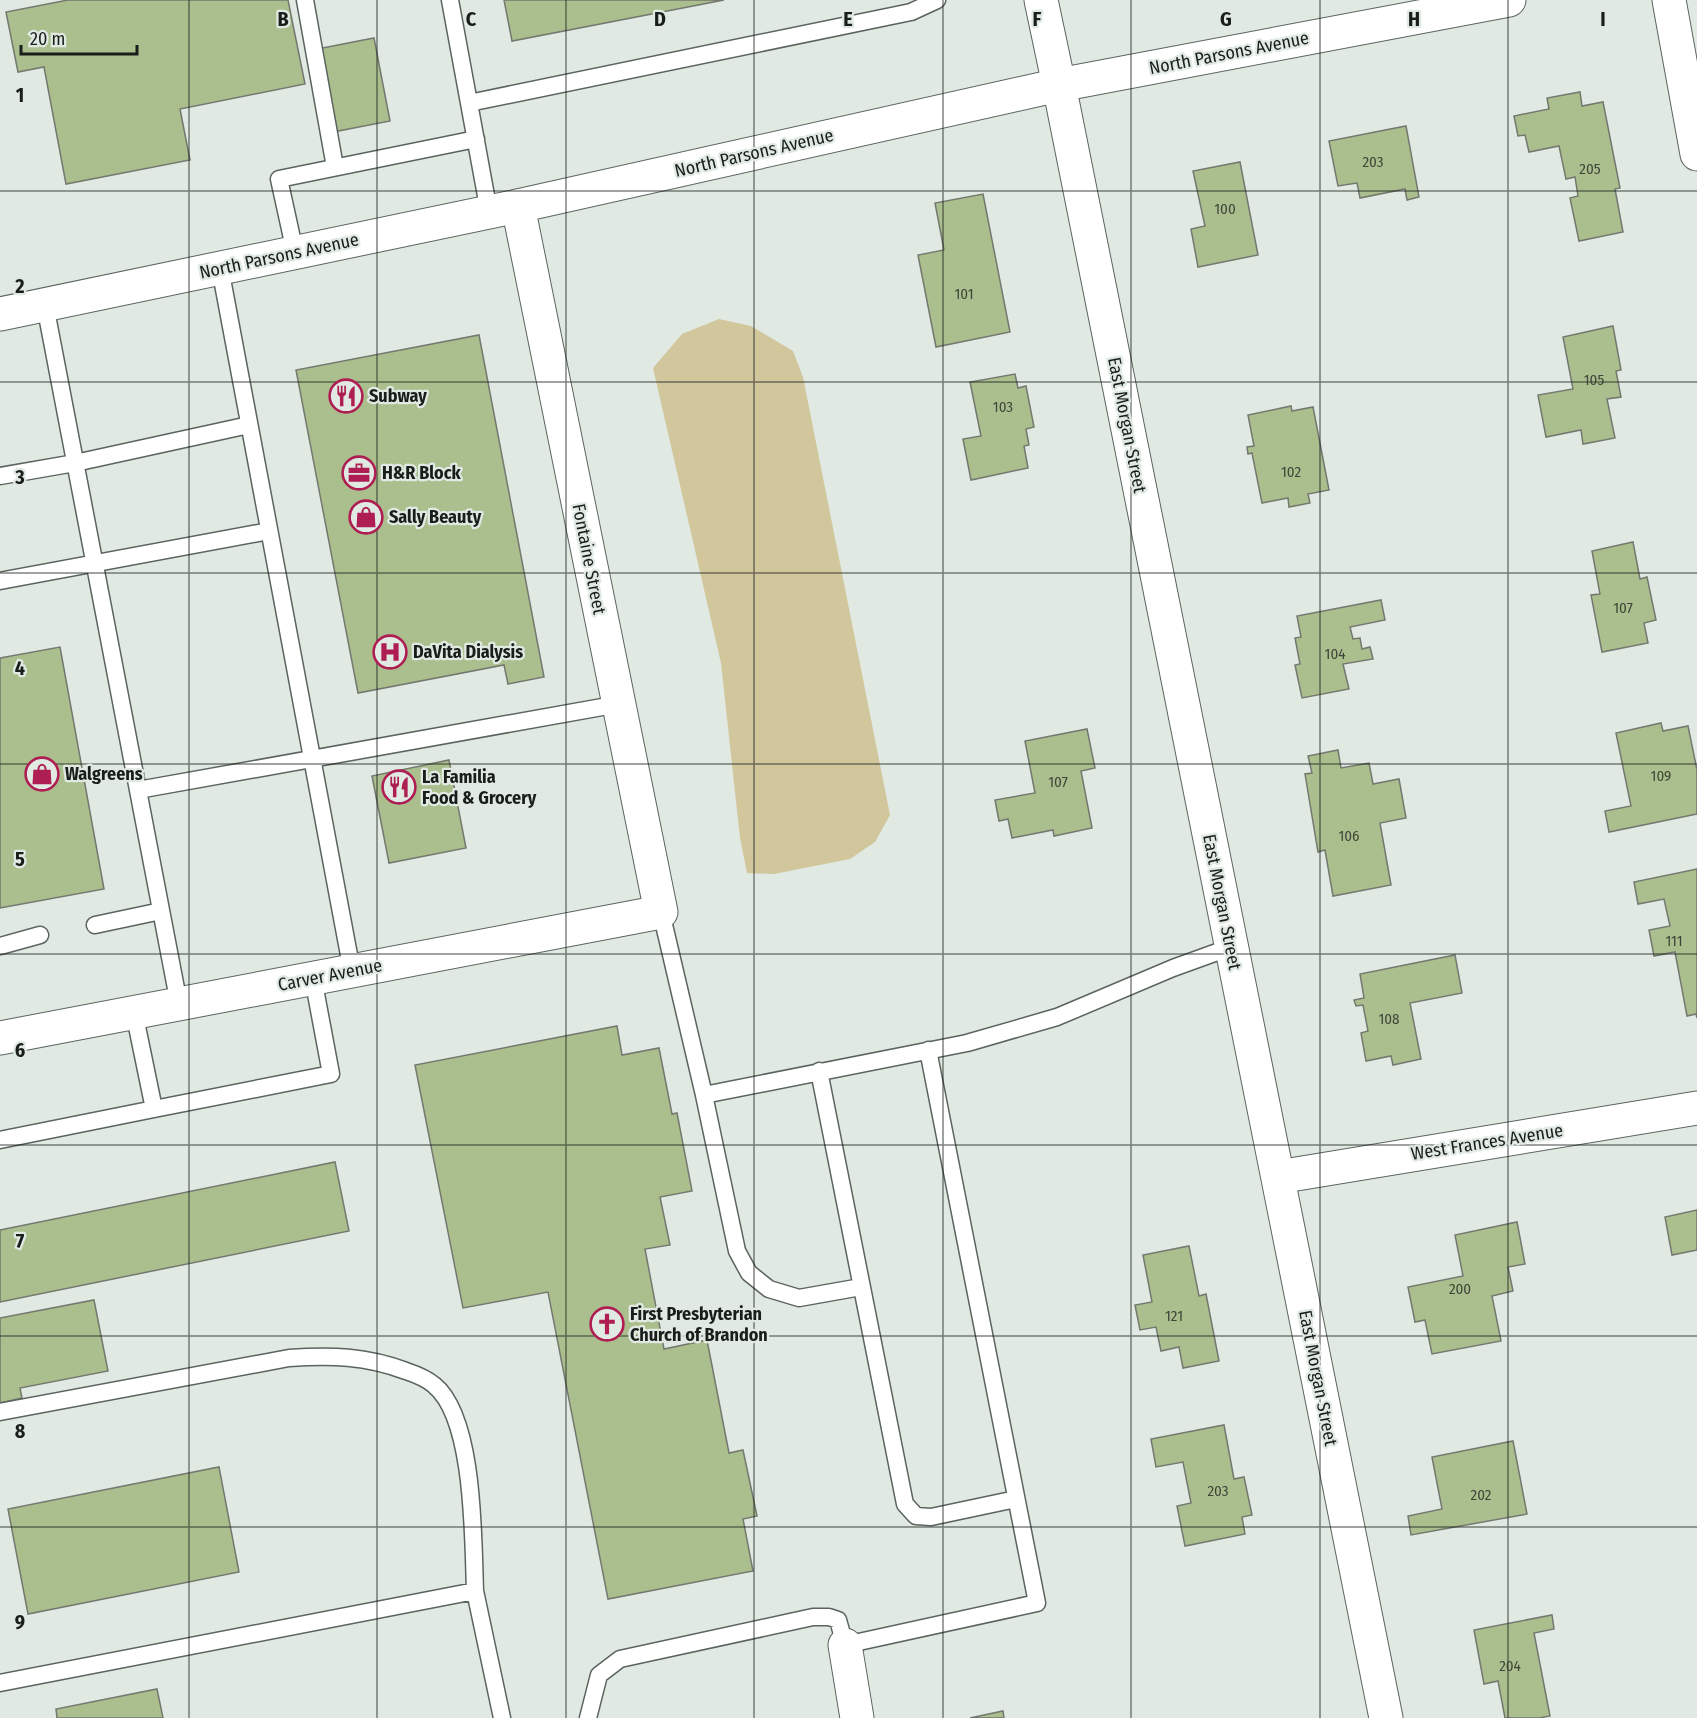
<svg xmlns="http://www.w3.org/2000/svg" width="1697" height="1718" viewBox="0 0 1697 1718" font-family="'Fira Sans Condensed',sans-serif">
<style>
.green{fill:#d1c69c}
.building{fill:#abbf8e;stroke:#74786f;stroke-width:1.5}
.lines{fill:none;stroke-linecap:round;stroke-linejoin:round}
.service-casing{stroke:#5b645e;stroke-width:19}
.minor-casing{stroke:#5b645e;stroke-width:35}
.secondary-casing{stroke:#5b645e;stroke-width:35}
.service{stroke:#fff;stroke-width:16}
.minor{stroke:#fff;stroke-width:33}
.secondary{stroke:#fff;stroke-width:33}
.grid{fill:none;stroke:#1a1e1b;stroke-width:1.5;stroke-opacity:0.55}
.labels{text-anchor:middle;stroke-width:4.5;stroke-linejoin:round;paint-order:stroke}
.number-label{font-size:15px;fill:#3e4638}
.street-label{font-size:18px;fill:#1a1e1b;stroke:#e0eae3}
.poi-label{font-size:18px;font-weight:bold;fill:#1a1e1b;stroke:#e0eae3;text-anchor:start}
.grid-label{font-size:20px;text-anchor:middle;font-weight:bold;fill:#1a1e1b;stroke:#e0eae3;stroke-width:4.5;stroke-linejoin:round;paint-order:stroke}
</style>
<rect width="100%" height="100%" fill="#e0eae3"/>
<path class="green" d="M719,319l32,7 42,25 10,26 87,438 -15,27 -25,17 -76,15 -27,-1 -7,-35 -19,-175 -68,-295 29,-34z"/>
<path class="building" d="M68,0h220l17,84 -125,25 10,51 -124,24 -22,-117 -26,5 -12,-60z
M504,0h220l-212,41z
M374,38l16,83 -57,11 -16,-83z
M1580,92l2,14 21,-4 17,86 -5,1 8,43 -44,9 -9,-43 8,-2 -3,-19 -9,2 -7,-33 -30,6 -4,-17 -7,1 -4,-20 35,-7 -2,-11z
M1406,126l13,71 -12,3 -2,-11 -45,9 -3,-15 -19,3 -9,-45z
M1240,162l18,93 -60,12 -7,-38 14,-3 -12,-55z
M983,194l27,138 -74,15 -18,-92 26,-5 -9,-47z
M1613,326l8,44 -5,1 5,26 -14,2 8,39 -32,6 -2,-14 -35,7 -8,-42 35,-6 -10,-52z
M479,335l65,342 -36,7 -4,-19 -146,28 -62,-323z
M1015,374l3,14 8,-2 8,41 -8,2 3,16 -5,1 4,22 -57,12 -8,-41 18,-3 -11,-54z
M1291,406l1,5 21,-4 16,83 -21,4 2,9 -21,4 -1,-9 -26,5 -10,-50 -4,1 -1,-7 7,-1 -6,-31z
M1633,542l7,37 7,-2 9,43 -12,3 4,20 -46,9 -11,-57 9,-1 -8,-43z
M1381,600l4,20 -35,7 3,12 7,-1 2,11 8,-2 3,12 -30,5 6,25 -47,9 -7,-33 5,-1 -5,-26 6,-1 -4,-21z
M60,647l44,242 -104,19v-250z
M1661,723l2,8 25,-5 9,44v44l-88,18 -4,-21 26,-5 -15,-73z
M1087,729l8,39 -14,3 11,57 -38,8 -1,-6 -41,8 -4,-19 -9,2 -4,-21 40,-7 -10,-52z
M1338,750l3,18 28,-5 4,21 26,-5 7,39 -26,5 11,62 -58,11 -8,-46 -7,2 -13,-78 7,-1 -4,-17z
M449,760l17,88 -77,15 -17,-87z
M1697,869v149l-1,-4 -9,2 -12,-64 -21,4 -5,-26 21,-4 -6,-27 -26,5 -4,-22z
M1455,955l7,38 -52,10 11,56 -28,6 -2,-9 -25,5 -5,-28 7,-2 -5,-26 -7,1 -2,-6 10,-2 -4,-24z
M617,1026l5,29 37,-7 13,66 5,-1 15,78 -32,6 10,48 -25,4 19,100 43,-9 22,113 14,-3 14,66 -14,3 10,52 -145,28 -60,-307 -85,16 -48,-243z
M335,1162l14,69 -349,71v-72z
M1697,1210v40l-25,5 -7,-38z
M1517,1222l8,42 -17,3 5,24 -21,5 9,45 -69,13 -7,-34 -10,2 -7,-35 55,-11 -8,-41z
M1189,1246l10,50 7,-2 13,67 -36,7 -4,-21 -18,4 -5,-24 -16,3 -5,-25 17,-3 -9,-47z
M94,1300l14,71 -88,17 2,10 -22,5v-85z
M1224,1425l10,54 10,-2 8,38 -10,2 3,17 -60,12 -8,-40 14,-3 -8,-41 -27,5 -5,-28z
M1513,1441l14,73 -116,21 -3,-19 34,-7 -10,-52z
M219,1467l20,105 -211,42 -20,-105z
M1552,1615l2,14 -20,4 16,83 -11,2h-34l-7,-37 -14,3 -10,-54z
M157,1689l6,29h-106l-1,-9z
M1003,1711l1,7h-34z"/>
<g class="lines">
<defs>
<path id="service" d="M305,0l30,167
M450,0l19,103
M489,212l-20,-109 442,-91 26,-12
M295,252l-16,-73 197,-40
M220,268l132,703
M45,305l134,699
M0,476l75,-13 174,-38
M0,581l269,-50
M138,790l481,-86
M661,912l43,183 263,-52 90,-26 116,-49 58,-21
M95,925l66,-14
M0,946l40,-11
M819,1071l86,433 11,12 15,1 85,-18
M704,1095l33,156 12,22 20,16 30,9 62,-11
M154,1109l177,-35 -18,-96
M0,1140l154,-31 -20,-97
M0,1412l289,-54c42,-3 77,-2 117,13 9,3 21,8 28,14 41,33 39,156 41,206
M0,1683l475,-92 27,127
M588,1718l11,-43 21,-16 193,-42h16l9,3 7,25 192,-42 -109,-553"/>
<path id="minor" d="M1041,0l18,85 327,1633
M1669,0l28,154
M0,1038l661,-126 -143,-706
M1278,1177l419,-69
M845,1645l12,73"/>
<path id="secondary" d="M0,314l518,-108 541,-121 450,-85"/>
</defs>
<use href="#service" class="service-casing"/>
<use href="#minor" class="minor-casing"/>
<use href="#secondary" class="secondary-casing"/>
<use href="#service" class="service"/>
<use href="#minor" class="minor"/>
<use href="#secondary" class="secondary"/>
</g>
<path class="grid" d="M189,0v1718M377,0v1718M566,0v1718M754,0v1718M943,0v1718M1131,0v1718M1320,0v1718M1508,0v1718M0,191h1697M0,382h1697M0,573h1697M0,764h1697M0,954h1697M0,1145h1697M0,1336h1697M0,1527h1697"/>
<defs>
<symbol id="restaurant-ring" viewBox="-11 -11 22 22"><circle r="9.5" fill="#e0eae3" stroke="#ae1e53" stroke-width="1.5"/><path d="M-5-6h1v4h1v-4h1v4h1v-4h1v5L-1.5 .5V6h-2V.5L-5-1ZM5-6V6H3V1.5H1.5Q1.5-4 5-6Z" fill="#ae1e53"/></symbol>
<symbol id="office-ring" viewBox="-11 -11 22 22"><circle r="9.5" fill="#e0eae3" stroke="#ae1e53" stroke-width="1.5"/><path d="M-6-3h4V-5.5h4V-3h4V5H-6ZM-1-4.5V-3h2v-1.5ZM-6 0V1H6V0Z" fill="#ae1e53"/></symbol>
<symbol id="shop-ring" viewBox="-11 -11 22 22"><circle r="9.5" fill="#e0eae3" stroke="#ae1e53" stroke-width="1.5"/><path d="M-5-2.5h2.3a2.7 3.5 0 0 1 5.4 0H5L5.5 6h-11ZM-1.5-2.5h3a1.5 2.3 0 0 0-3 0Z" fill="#ae1e53"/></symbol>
<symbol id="hospital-ring" viewBox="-11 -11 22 22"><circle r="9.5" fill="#e0eae3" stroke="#ae1e53" stroke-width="1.5"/><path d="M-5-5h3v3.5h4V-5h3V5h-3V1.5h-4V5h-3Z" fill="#ae1e53"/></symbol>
<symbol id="church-ring" viewBox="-11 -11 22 22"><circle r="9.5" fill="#e0eae3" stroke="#ae1e53" stroke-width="1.5"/><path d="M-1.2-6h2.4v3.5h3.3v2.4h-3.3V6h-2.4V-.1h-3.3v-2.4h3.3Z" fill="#ae1e53"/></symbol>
</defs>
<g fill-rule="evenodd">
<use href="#restaurant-ring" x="327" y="377" width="38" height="38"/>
<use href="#office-ring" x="340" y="454" width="38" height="38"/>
<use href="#shop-ring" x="347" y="498" width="38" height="38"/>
<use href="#hospital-ring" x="371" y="633" width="38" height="38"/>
<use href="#shop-ring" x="23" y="755" width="38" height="38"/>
<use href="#restaurant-ring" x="380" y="768" width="38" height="38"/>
<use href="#church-ring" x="588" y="1305" width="38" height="38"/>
</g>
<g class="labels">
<g class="number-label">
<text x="1373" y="167">203</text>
<text x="1590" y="174">205</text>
<text x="1225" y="214">100</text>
<text x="964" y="299">101</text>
<text x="1594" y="385">105</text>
<text x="1003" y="412">103</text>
<text x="1291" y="477">102</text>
<text x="1623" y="613">107</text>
<text x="1335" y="659">104</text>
<text x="1661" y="781">109</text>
<text x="1058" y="787">107</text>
<text x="1349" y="841">106</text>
<text x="1674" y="946">111</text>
<text x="1389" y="1024">108</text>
<text x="1460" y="1294">200</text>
<text x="1174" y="1321">121</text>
<text x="1218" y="1496">203</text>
<text x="1481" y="1500">202</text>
<text x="1510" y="1671">204</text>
</g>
<g class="street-label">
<text transform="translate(1229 53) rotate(-11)" y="6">North Parsons Avenue</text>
<text transform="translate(754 153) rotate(-13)" y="6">North Parsons Avenue</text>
<text transform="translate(279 256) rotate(-12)" y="6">North Parsons Avenue</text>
<text transform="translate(1127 425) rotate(79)" y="6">East Morgan Street</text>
<text transform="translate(589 559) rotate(79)" y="6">Fontaine Street</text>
<text transform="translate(1222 902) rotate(79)" y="6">East Morgan Street</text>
<text transform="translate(330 975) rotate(-11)" y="6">Carver Avenue</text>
<text transform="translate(1487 1142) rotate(-9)" y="6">West Frances Avenue</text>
<text transform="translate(1318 1378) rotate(79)" y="6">East Morgan Street</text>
</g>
<g class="poi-label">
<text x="369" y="402">Subway</text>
<text x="382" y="479">H&amp;R Block</text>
<text x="389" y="523">Sally Beauty</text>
<text x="413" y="658">DaVita Dialysis</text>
<text x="65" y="780">Walgreens</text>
<text x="422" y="783">La Familia<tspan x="422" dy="21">Food &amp; Grocery</tspan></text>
<text x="630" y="1320">First Presbyterian<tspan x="630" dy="21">Church of Brandon</tspan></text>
</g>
</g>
<g class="grid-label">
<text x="283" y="26">B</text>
<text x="471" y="26">C</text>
<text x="660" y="26">D</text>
<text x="848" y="26">E</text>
<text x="1037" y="26">F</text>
<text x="1226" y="26">G</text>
<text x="1414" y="26">H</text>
<text x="1603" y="26">I</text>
<text x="20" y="102">1</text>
<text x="20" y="293">2</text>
<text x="20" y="484">3</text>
<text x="20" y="675">4</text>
<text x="20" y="866">5</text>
<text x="20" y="1057">6</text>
<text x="20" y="1248">7</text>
<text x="20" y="1438">8</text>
<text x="20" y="1629">9</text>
</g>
<path d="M21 45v9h116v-9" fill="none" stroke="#1a1e1b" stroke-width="3"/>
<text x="30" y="45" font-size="18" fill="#1a1e1b" stroke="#e0eae3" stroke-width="4.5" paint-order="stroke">20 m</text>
</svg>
